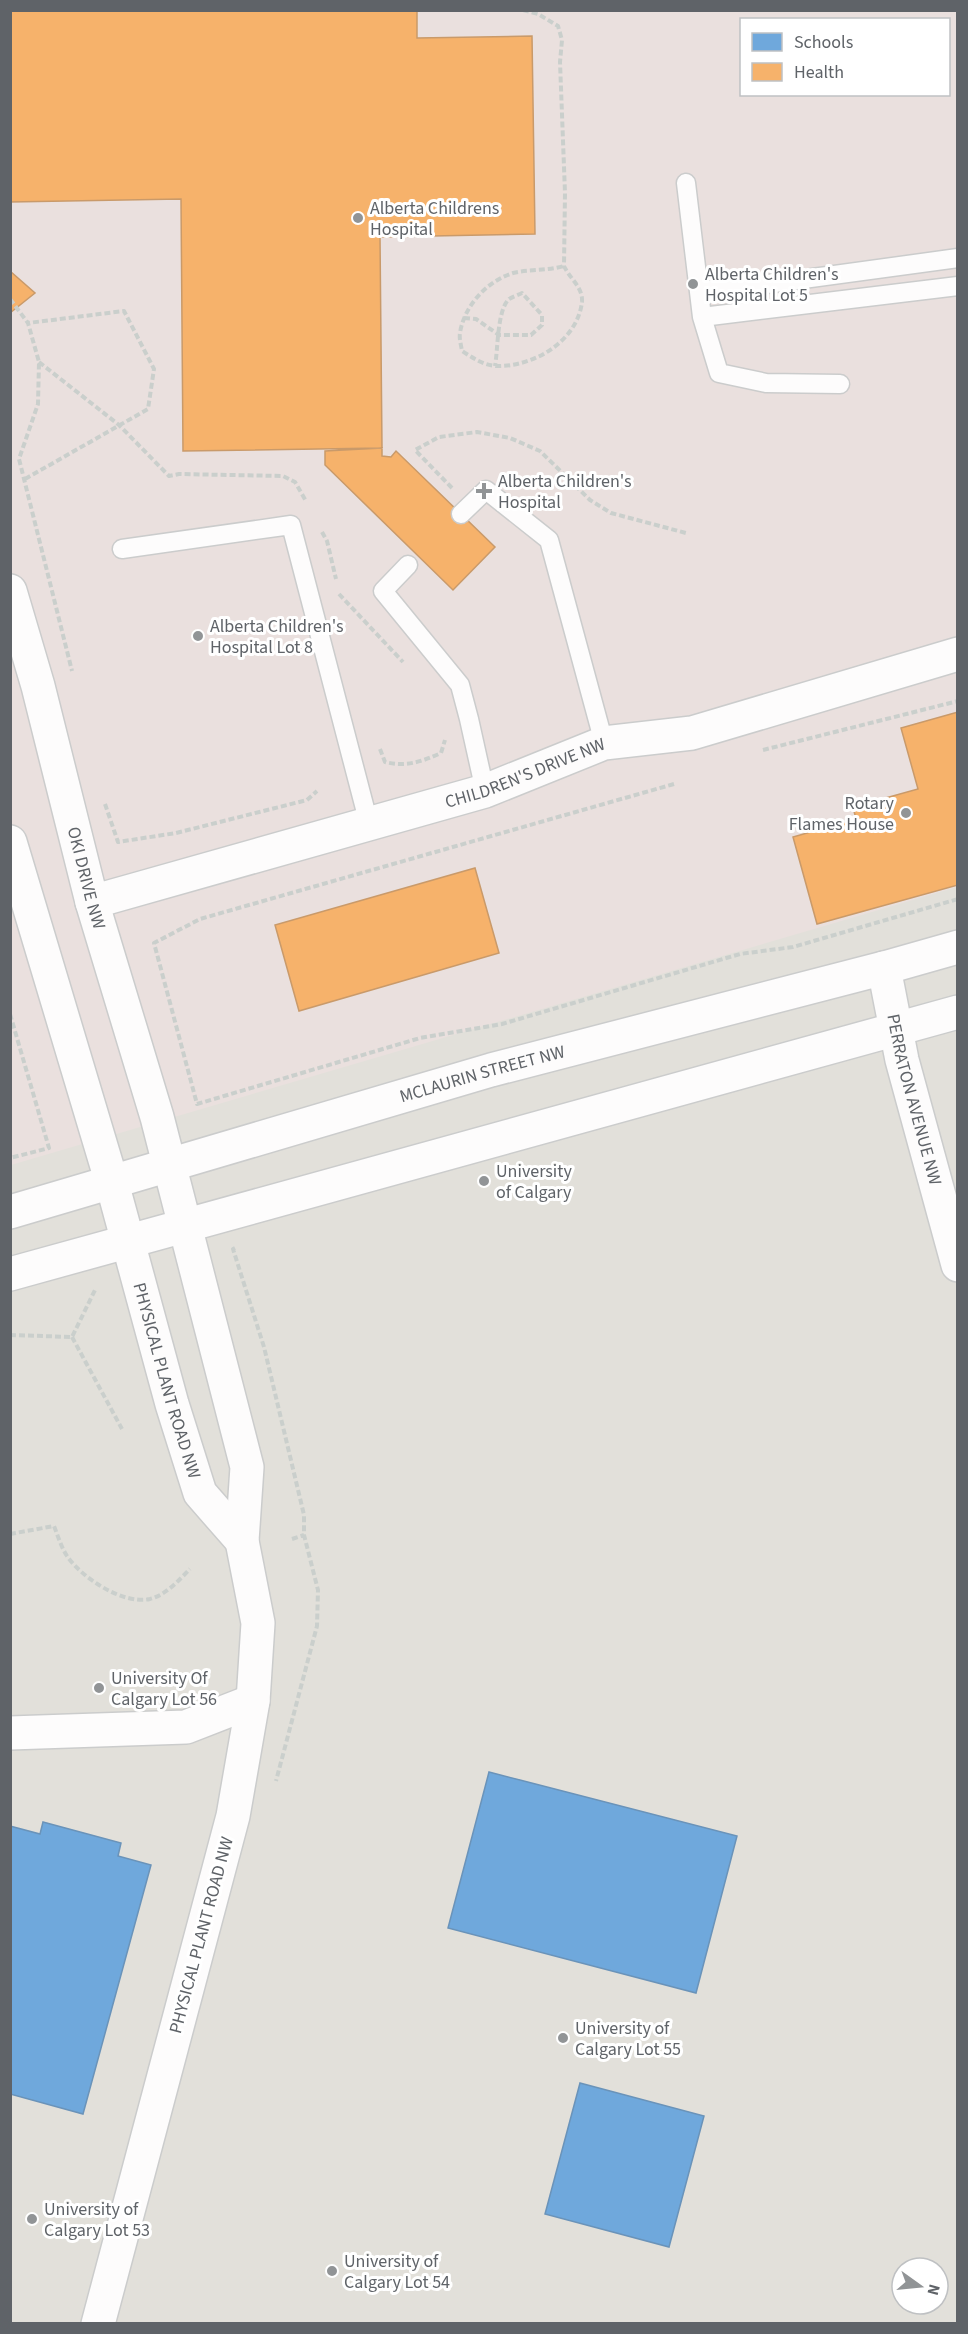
<svg xmlns="http://www.w3.org/2000/svg" width="968" height="2334" viewBox="0 0 968 2334" font-family="'Source Sans 3',sans-serif">
<style>
.education{fill:#e2e0da;fill-rule:evenodd}
.medical{fill:#eae0de;fill-rule:evenodd}
.schools{fill:#6fa8dc;stroke:#6a93b9;stroke-width:1.5}
.health{fill:#f6b26b;stroke:#c99a6a;stroke-width:1.5}
.lines{fill:none;stroke-linecap:round;stroke-linejoin:round}
.service-casing{stroke:#cbcccc;stroke-width:21}
.minor-casing{stroke:#cbcccc;stroke-width:36}
.tertiary-casing{stroke:#cbcccc;stroke-width:36}
.path{stroke:#cacfcc;stroke-width:4;stroke-dasharray:6 3;stroke-linecap:butt}
.service{stroke:#fdfcfc;stroke-width:18}
.minor{stroke:#fdfcfc;stroke-width:33}
.tertiary{stroke:#fdfcfc;stroke-width:33}
.poi-dot{fill:#919496;stroke:#fff;stroke-width:2}
.labels{text-anchor:middle;stroke-width:6;stroke-linejoin:round;paint-order:stroke}
.poi-label{font-size:18px;fill:#5f6368;stroke:#fff;text-anchor:start}
.street-label{font-size:18px;fill:#5f6368;stroke:#fff}
</style>
<rect width="100%" height="100%" fill="#efeeea"/>
<path class="education" d="M11,11h946v2312h-946zM742,20h206v74h-206zM902,2268h36v36h-36z"/>
<path class="medical" d="M11,11h946v876l-946,278zM742,20h206v74h-206z"/>
<path class="schools" d="M489,1772l248,64 -41,157 -248,-65z
M43,1822l78,21 -3,13 33,9 -68,249 -73,-20v-268l30,8z
M580,2083l124,33 -35,131 -124,-33z"/>
<path class="health" d="M10,10h407v28l115,-2 3,198 -155,3 2,211 -199,3 -2,-252 -171,3z
M10,271l25,22 -25,20z
M382,448v8l9,1 5,-6 99,96 -42,43 -128,-125v-14z
M958,712v173l-141,39 -24,-87 63,-18 -3,-12 65,-18 -17,-61z
M475,868l24,85 -200,58 -24,-86z"/>
<g class="lines">
<defs>
<path id="service" d="M686,183l16,134 17,56 47,10 74,1
M699,291l54,-5 205,-28
M702,317l256,-31
M461,514l25,-24 63,50 55,203
M122,549l169,-24 78,299
M408,565l-25,26 77,94 9,34 16,72"/>
<g id="minor">
<path id="s1" d="M10,591l28,95 54,216 65,215 90,350 -5,74 16,82 -5,78 -20,115 -135,508"/>
<path id="s2" d="M10,842l102,341 60,221 28,89 42,48"/>
<path id="s3" d="M92,902l393,-111 119,-48 88,-10 266,-79"/>
<path id="s4" d="M884,968l18,92 56,205"/>
<path d="M10,1733l176,-6 67,-26"/>
</g>
<g id="tertiary">
<path id="s5" d="M10,1212l481,-142 393,-102 74,-21"/>
<path d="M10,1274l948,-262"/>
</g>
</defs>
<use href="#service" class="service-casing"/>
<use href="#minor" class="minor-casing"/>
<use href="#tertiary" class="tertiary-casing"/>
<path class="path" d="M523,10l15,4 20,12 4,14 -2,22 5,131 -1,73c6,13 19,21 18,36 -5,40 -49,65 -86,64 -13,-1 -23,-8 -34,-15 -1,-6 -3,-13 -2,-18 4,-27 27,-52 53,-60 17,-4 34,-2 51,-7
M10,299l18,24 11,39 -1,42 -19,55 53,212
M464,318l12,1 23,16h32l11,-10v-10l-20,-22c-4,2 -10,4 -13,6 -12,11 -11,51 -14,67
M39,362l80,63 50,51 10,-2 104,2 12,6 11,19
M25,479l123,-70 6,-40 -30,-58 -96,12
M452,488l-37,-38 24,-13 38,-5 33,6 30,13 50,49 21,13 75,20
M322,532l5,9 9,38
M339,594l64,68
M380,749l5,13c21,5 36,0 56,-9l4,-13
M763,750l195,-49
M674,784l-474,135 -46,24 43,161 223,-66 82,-14 238,-70 53,-7 165,-48
M105,804l13,38 58,-9 131,-33 10,-9
M10,1014l39,134 -39,10
M235,1248l-2,1 31,98 40,168v20l14,55 -1,36 -41,155
M10,1335l62,2 23,-47
M72,1337l50,92
M10,1534l44,-8c4,10 7,21 13,30 15,22 56,49 83,43 16,-4 29,-19 40,-30
M292,1539l12,-4"/>
<use href="#service" class="service"/>
<use href="#minor" class="minor"/>
<use href="#tertiary" class="tertiary"/>
</g>
<g class="poi-dot">
<circle cx="358" cy="218" r="6"/>
<circle cx="693" cy="284" r="6"/>
<path d="M481 482h6v6h6v6h-6v6h-6v-6h-6v-6h6z"/>
<circle cx="198" cy="636" r="6"/>
<circle cx="906" cy="813" r="6"/>
<circle cx="484" cy="1181" r="6"/>
<circle cx="99" cy="1688" r="6"/>
<circle cx="563" cy="2038" r="6"/>
<circle cx="32" cy="2219" r="6"/>
<circle cx="332" cy="2271" r="6"/>
</g>
<g class="labels">
<g class="poi-label">
<text x="370" y="214">Alberta Childrens<tspan x="370" dy="21">Hospital</tspan></text>
<text x="705" y="280">Alberta Children's<tspan x="705" dy="21">Hospital Lot 5</tspan></text>
<text x="498" y="487">Alberta Children's<tspan x="498" dy="21">Hospital</tspan></text>
<text x="210" y="632">Alberta Children's<tspan x="210" dy="21">Hospital Lot 8</tspan></text>
<text x="894" y="809" text-anchor="end">Rotary<tspan x="894" dy="21">Flames House</tspan></text>
<text x="496" y="1177">University<tspan x="496" dy="21">of Calgary</tspan></text>
<text x="111" y="1684">University Of<tspan x="111" dy="21">Calgary Lot 56</tspan></text>
<text x="575" y="2034">University of<tspan x="575" dy="21">Calgary Lot 55</tspan></text>
<text x="44" y="2215">University of<tspan x="44" dy="21">Calgary Lot 53</tspan></text>
<text x="344" y="2267">University of<tspan x="344" dy="21">Calgary Lot 54</tspan></text>
</g>
<g class="street-label">
<text dy="6" stroke="none"><textPath href="#s3" startOffset="452">CHILDREN'S DRIVE NW</textPath></text>
<text dy="6" stroke="none"><textPath href="#s1" startOffset="297">OKI DRIVE NW</textPath></text>
<text dy="6" stroke="none"><textPath href="#s5" startOffset="492">MCLAURIN STREET NW</textPath></text>
<text dy="6" stroke="none"><textPath href="#s4" startOffset="135">PERRATON AVENUE NW</textPath></text>
<text dy="6" stroke="none"><textPath href="#s2" startOffset="561">PHYSICAL PLANT ROAD NW</textPath></text>
<text transform="translate(201 1935) rotate(-75)" y="6">PHYSICAL PLANT ROAD NW</text>
</g>
</g>
<rect width="968" height="2334" fill="none" stroke="#5f6368" stroke-width="24"/>
<rect x="740" y="18" width="210" height="78" fill="#ffffff" stroke="#bfc1c3" stroke-width="1.5"/>
<rect x="752" y="33" width="30" height="18" fill="#6fa8dc" stroke="#bfc1c3" stroke-width="1.5"/>
<text x="794" y="48" font-size="18" fill="#5f6368">Schools</text>
<rect x="752" y="63" width="30" height="18" fill="#f6b26b" stroke="#bfc1c3" stroke-width="1.5"/>
<text x="794" y="78" font-size="18" fill="#5f6368">Health</text>
<g transform="translate(920 2286) rotate(105)"><circle r="28" fill="#ffffff" stroke="#bfc1c3" stroke-width="1.5"/>
<path d="M0-4.5L10 22L0 15L-10 22Z" fill="#919496"/>
<text y="-9" font-size="16" font-weight="bold" text-anchor="middle" fill="#5f6368">N</text>
</g>
</svg>
